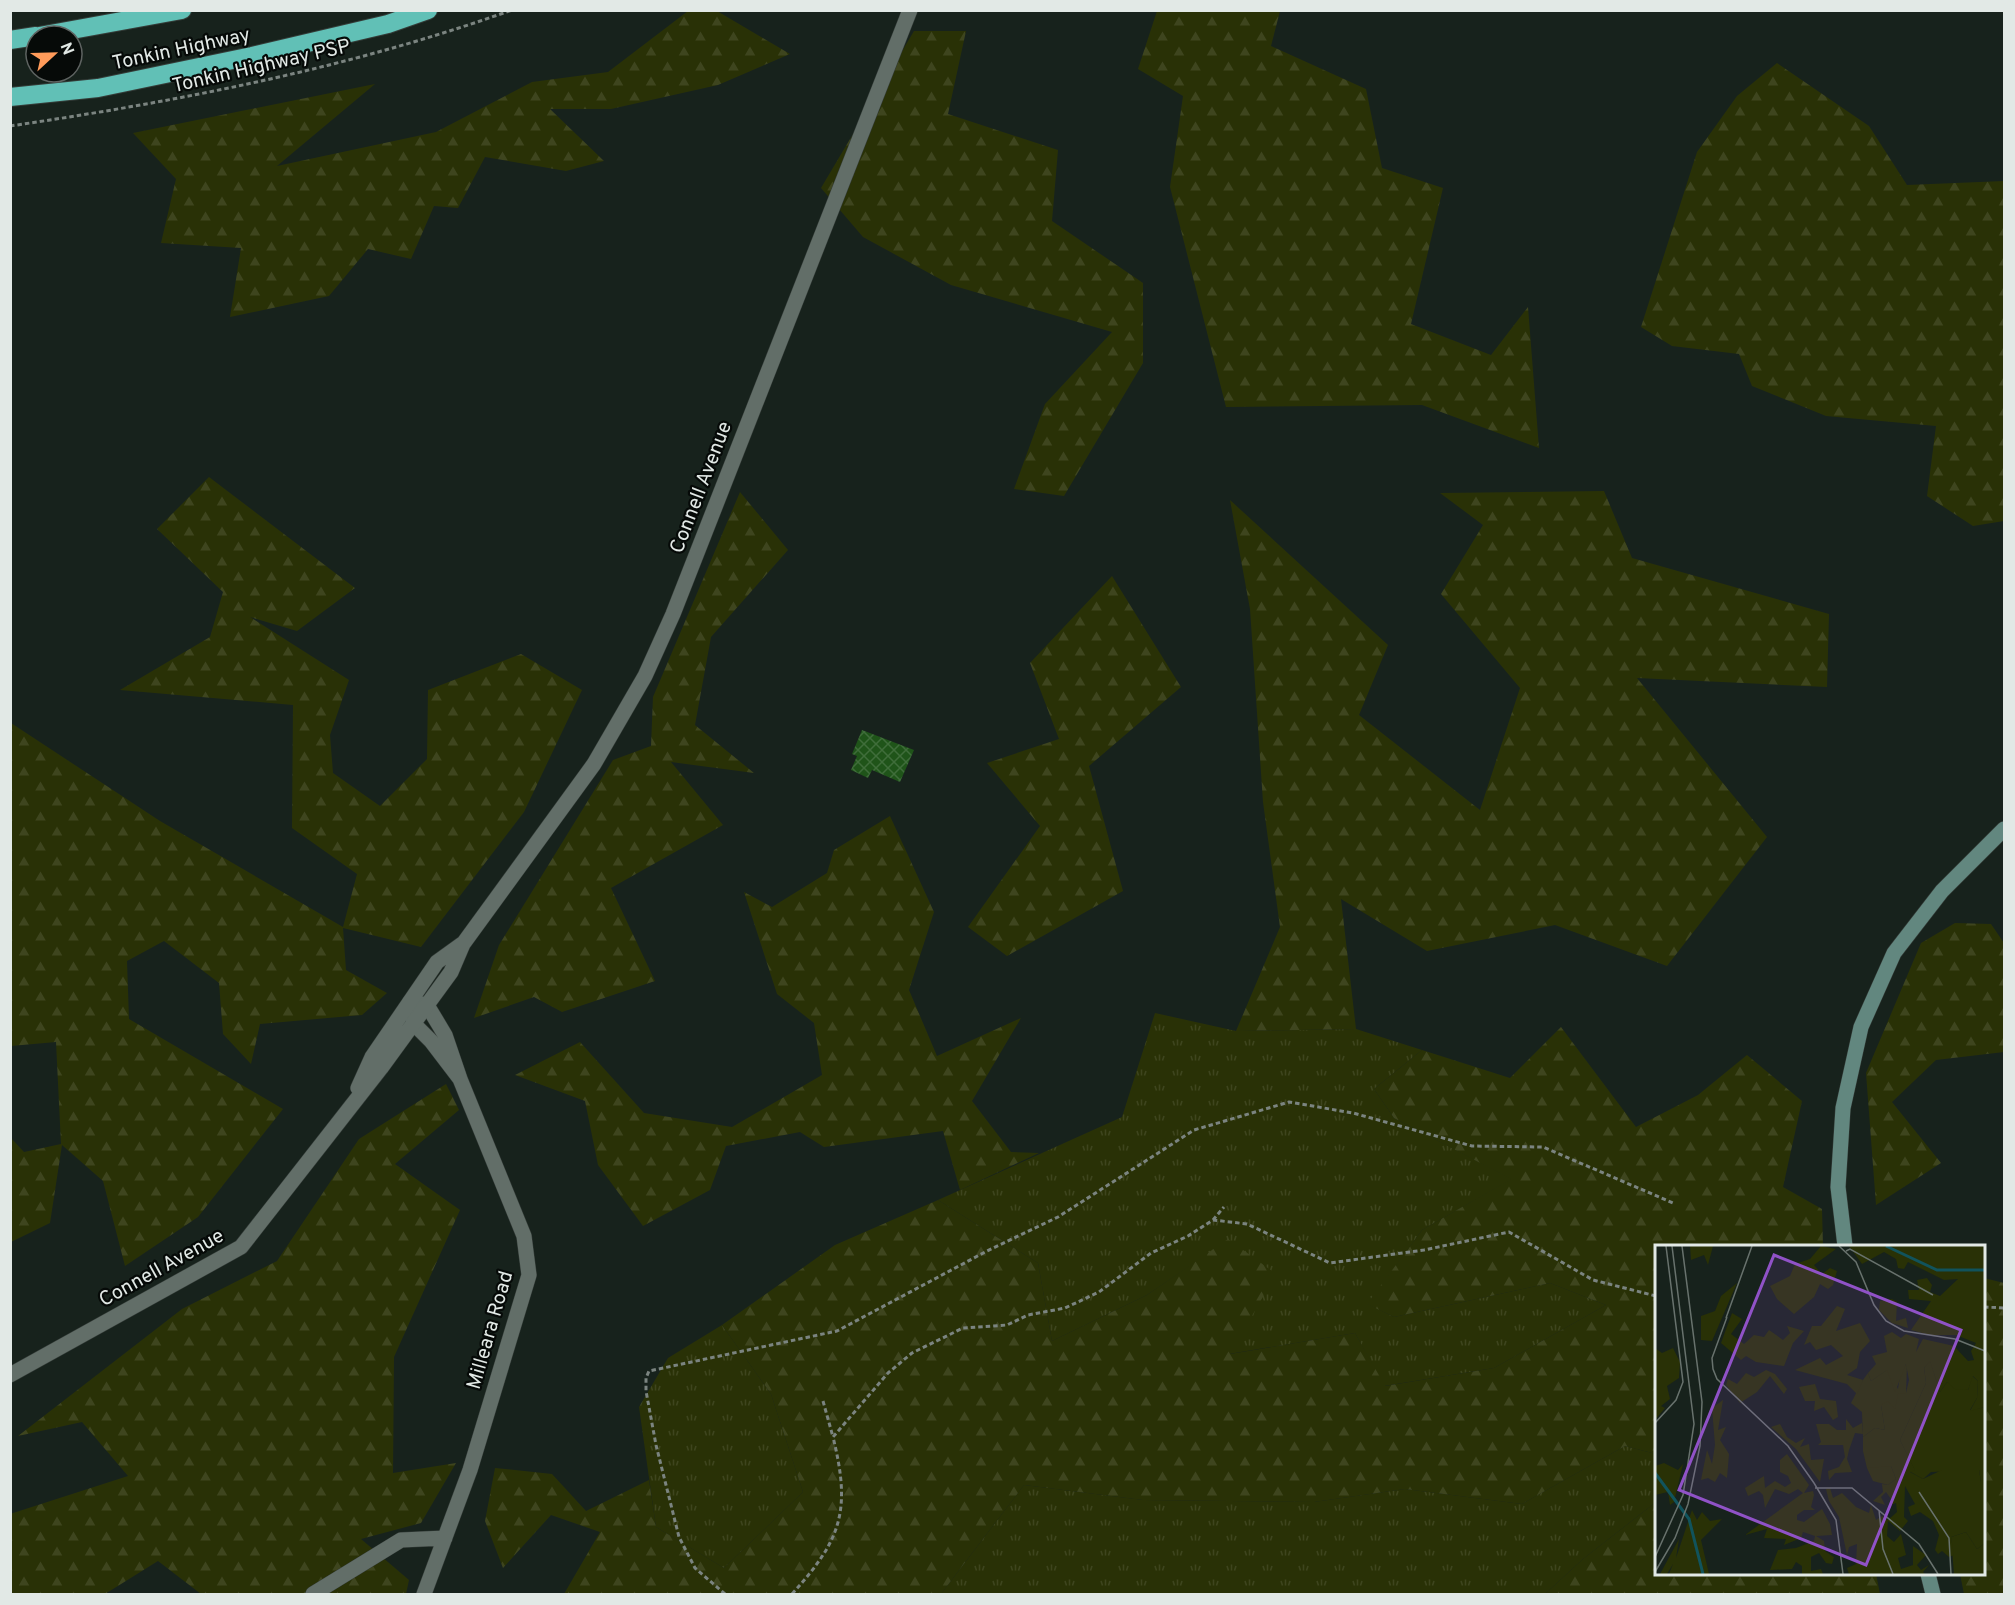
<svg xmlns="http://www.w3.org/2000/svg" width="2015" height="1605" viewBox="0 0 2015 1605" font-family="Overpass,sans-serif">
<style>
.grass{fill:url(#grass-tufts)}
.forest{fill:url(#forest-firs)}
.building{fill:url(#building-cross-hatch)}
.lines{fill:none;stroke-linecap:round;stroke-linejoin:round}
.minor-casing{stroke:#343c38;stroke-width:16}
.tertiary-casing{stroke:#343c38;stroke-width:16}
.secondary-casing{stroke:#343c38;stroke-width:16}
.motorway-casing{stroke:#343c38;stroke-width:20}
.path{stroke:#7b8480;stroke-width:3;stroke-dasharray:4.5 3;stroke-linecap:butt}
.minor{stroke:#626e68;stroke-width:15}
.tertiary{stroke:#626e68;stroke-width:15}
.secondary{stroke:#62877f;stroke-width:15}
.motorway{stroke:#61c0b6;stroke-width:18}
.labels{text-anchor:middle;stroke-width:4.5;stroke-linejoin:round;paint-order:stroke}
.street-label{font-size:20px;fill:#e2e9e6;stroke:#060a08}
.inset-river{fill:none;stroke:#11535c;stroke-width:3}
.inset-road{fill:none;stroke:#68726d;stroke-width:1.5}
.view{fill:#9052c7;fill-opacity:0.15;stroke:#9052c7;stroke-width:3}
.inset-edge{fill:none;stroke:#e2e9e6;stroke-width:3}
</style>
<defs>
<pattern id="grass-tufts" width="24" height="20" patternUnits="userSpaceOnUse" patternTransform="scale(1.5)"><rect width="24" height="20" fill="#293106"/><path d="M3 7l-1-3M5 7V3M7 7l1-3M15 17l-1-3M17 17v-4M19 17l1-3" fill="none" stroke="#3e451e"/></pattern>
<pattern id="forest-firs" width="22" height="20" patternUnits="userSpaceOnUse" patternTransform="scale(1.5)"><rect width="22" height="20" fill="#293106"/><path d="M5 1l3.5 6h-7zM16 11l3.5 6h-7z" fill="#3e451e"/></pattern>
<pattern id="building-cross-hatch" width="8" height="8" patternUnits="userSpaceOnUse" patternTransform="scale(1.5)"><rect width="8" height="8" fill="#1f5419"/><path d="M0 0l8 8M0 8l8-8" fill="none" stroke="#3f6d3a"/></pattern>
</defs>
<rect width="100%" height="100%" fill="#17221c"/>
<path class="grass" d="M1155,1013l81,18 120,-2 66,21 -48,39 20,29 118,61 -90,51 -54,74 26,13 156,-34 56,22 -112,63 -110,18 -29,-53 -126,21 -1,-114 -81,55 -95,46 -14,-78 -100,-63 184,-83z
M722,1325l49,69 32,98 -79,76 -68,-41 -17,-120 29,-49z
M1625,1446l31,8v48l-73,57 -38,35h-604l83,-109 119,15 171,2 91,-13 117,15z"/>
<path class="forest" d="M688,11h29l73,43 -72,31 -107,24h-61l54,52 -38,10 -81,-14 -27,51 -24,-2 -23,53 -43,-10 -39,47 -99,21 11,-69 -80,-5 15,-64 -43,-46 242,-49 -98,82 159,-34 96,-50 76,-10z
M1157,11h123l-9,35 95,43 16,79 61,20 -32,136 80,31 37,-48 11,141 -117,-43 -196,2 -56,-220 13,-91 -45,-27z
M914,31h52l-18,83 110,36 -6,71 91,62v80l-79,133 -50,-7 31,-85 67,-72 -161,-47 -88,-48 -42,-49z
M1777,63l92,63 38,59 97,-4v340l-31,5 -46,-30 9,-70 -110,-10 -74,-30 -13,-32 -67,-8 -31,-19 56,-175 40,-56z
M209,477l146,111 -58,43 -47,-14 99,63 -19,55 3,38 47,33 47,-47 1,-69 93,-36 61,36 -58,122 -103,135 -78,-19 3,42 41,23 -25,22 -102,9 -9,40 -28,-30 -4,-51 -55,-42 -37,20 2,58 154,90 -85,108 -73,49 -22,-85 -41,-36 -12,78 -39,19v-104l13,14 37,-8 -5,-102 -45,4v-323l149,98 183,106 14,-53 -65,-46 1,-123 -173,-15 90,-53 13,-45 -66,-63z
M1604,491l28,67 197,56 -2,73 -190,-9 130,159 -100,129 -112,-41 -128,26 -86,-52 15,130 -120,2 44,-104 -17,-125 -13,-193 -20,-109 158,145 -29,70 121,95 40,-122 -79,-94 42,-69 -43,-32z
M740,492l48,58 -77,87 -16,88 59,48 -83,-11 52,63 -112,63 44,93 -93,31 -28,-15 -60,21 25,-73 114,-185 38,-14 2,-49z
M1112,576l69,111 -92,79 34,125 -116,65 -39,-29 72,-101 -53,-63 72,-24 -29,-76z
M890,816l44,96 -25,78 28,66 84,-38 -49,83 39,51 28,1 -79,37 -17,-59 -119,16 -24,-15 -74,14 -16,44 -67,36 -45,-61 -13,-64 -70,-26 65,-33 64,71 88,14 90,-52 -8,-52 -37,-29 -33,-102 28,15 55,-34 7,-23z
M1955,923l36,1 13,19v109l-68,8 -44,42 49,61 -65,42 -10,-132 55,-130z
M1561,1027l75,100 62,-32 49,-40 55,46 -19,86 39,22 1,37h-167v208l-31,-8 -103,58 -117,-15 -91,13 -171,-2 -119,-15 -83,109h-377l36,-62 -49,-17 -48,53 -18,-47 10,-53 57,6 34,37 63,-31 7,47 68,41 79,-76 -32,-98 -49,-69 113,-80 103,-45 100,63 14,78 95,-46 81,-56 48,35 -46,80 125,-21 30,53 109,-18 112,-63 -56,-22 -156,34 -27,-13 55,-74 89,-51 -117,-61 -20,-29 48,-39 88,28z
M446,1084l13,26 -64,54 65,46 -66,147 -1,116 63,-10 -35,60 -60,16 48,41 -3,14h-205l-43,-33 -53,33h-94l-1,-80 118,-38 -46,-54 -64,14 164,-127 95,-48 82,-122z
M1984,1278l20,5v311h-40l-4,-20h24z
M1656,1502v72h220l4,20h-335l38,-35z"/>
<path class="building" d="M862,730l52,20 -14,32 -28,-12 -4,8 -17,-8 6,-14 -5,-2z"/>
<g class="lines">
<defs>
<path id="minor" d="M313,1594l88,-54 44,-2
M424,1594l46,-124 59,-195 -5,-39 -64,-157 -15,-44 -18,-30 -17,-3 4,22 17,17 29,38"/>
<path id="tertiary" d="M358,1088l14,-31 65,-95 25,-18
M10,1375l231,-128 140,-179 70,-96 12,-28 131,-180 51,-88 28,-62 237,-604"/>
<path id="secondary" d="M1845,1246l-7,-59 5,-79 18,-81 33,-74 48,-62 62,-62
M1928,1574l5,20"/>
<path id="motorway" d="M39,36l143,-26
M10,40l26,-4
M10,97l88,-9 154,-32 136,-32 40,-14"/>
</defs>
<use href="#minor" class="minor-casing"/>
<use href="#tertiary" class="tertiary-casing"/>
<use href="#secondary" class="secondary-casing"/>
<use href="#motorway" class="motorway-casing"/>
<path class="path" d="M10,126c171,-25 339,-58 502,-116
M1213,1220l11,-13
M1984,1307l20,1
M823,1401l10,36
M725,1594l-30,-26 -16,-31 -23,-92 -10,-54v-13l3,-7 188,-40 150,-80 71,-34 136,-87 95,-28 64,11 119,33 71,1 130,56
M792,1594c50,-55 59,-84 41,-157l55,-64 24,-20 51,-25 44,-3 21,-10 37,-7 34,-16 52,-39 37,-17 25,-16 34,4 83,39 94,-13 85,-18 84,48 63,16"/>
<use href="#minor" class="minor"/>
<use href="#tertiary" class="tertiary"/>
<use href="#secondary" class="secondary"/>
<use href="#motorway" class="motorway"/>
</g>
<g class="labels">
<g class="street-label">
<text transform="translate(181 48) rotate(-12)" y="7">Tonkin Highway</text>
<text transform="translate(261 65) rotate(-13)" y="7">Tonkin Highway PSP</text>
<text transform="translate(700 487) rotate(-69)" y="7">Connell Avenue</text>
<text transform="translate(161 1267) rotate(-29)" y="7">Connell Avenue</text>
<text transform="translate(489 1330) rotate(-74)" y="7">Milleara Road</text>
</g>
</g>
<g transform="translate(1655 1245)">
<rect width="330" height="330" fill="#17221c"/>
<path d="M275,115l10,32 7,-10 21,8 4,-14 6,5 -1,17 -7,12 15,-3v75h-4l-2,-12 -48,2 -8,7 -14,-8 5,-2 -14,-29 26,-57 -2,-15zM252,119l-1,30 -11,16 -14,-5 4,25 -10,-2 -12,9 -1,-25 -11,-9 12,-23 5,-7 3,8 17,-12 10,20 3,-20zM223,220l13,1 5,13 -8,6 -15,-4 -6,-13zM311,287l11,17 8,-6v31h-31l-3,-37z" fill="#293106"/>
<path d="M35,1h23l-5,19 -4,-10 -13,5zM166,1l15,3 -22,16 8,9 8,-6 7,3 -4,14 -5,4 -8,-5 -6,13 -20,17 -17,-15 -7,-13 20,-10 5,-12 15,-5zM194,1h136v161l-15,4 7,-13 1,-17 -5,-5 -5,14 -13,-1 -8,-7 -7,10 -10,-31 -6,7 2,15 -26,57 15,30 -5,2 13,7 19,-9h37l2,12h4v61l-8,6 -11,-17 -15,5 3,18 -5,2 -7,-6 -4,3 -3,-4 4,-15 -6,-14 -13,-9 -9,4 -3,-9 7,-3 -10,-18 -1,31 4,4 -8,10 -12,-10 -1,15 7,6 7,-8 5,21 -8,3 3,11 12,-4v-19l13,9 -9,10 4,5 8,-5 -6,7 2,2h-76l-2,-6 9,-4 1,-20 -8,3 -2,8 -8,-38 -10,-16 -3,-12 4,-1 3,10 9,-5 14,14 13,6 2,-8 5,15 6,-4 6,4 9,-8 -1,-9 -6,2 1,-6 -5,-7 -5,5 4,8 -12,-4 10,-9 -1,-8 6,1 8,-6 -5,-13 -24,2 -4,-17v-14l12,-9 10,2 -4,-25 7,-4 7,8 3,-15 8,-1 3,-13 -3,-16 -11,28 -8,-22 -16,11 -3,-8 8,-9 -4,-8 15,-4 -3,-16 8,-4 9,6 5,-4 13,5 -3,13 7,-13 31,7 14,15 6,-1 -3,-9 5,-8 -20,-8h-26l-19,-5 20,-29 -22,-2 -1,-9h11l-2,-10 10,-2 5,7 -2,7 10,4 18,-17 -14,1 -36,-18 -4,7 -6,-1 -2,-9 -12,-7 -22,12zM82,38l-25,58 -11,-1v-24l14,-5 6,-15zM237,54l5,3 -1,19 10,-3 2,10 -16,-5 -13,-13 1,-9zM182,61l8,3 -9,22 24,-8 10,18 -10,11 -3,16 -10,7 16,5 -6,14 -10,-10 -52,-14 25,-12 6,7 17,-9 -12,-11 -15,5 -6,-8 -6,3 8,-19h9zM77,68l10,6 -11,15 13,10 10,-9 10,2 5,-7 14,10 7,-7 -3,-7 17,5 -11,12 -9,23 -28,-4 -10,-6 -5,4 -20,-17zM0,103l7,5 11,-5 7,14 -1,16 -12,8 3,13 -9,7 4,2 -10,12zM111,125l9,4 12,15 -3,5 -14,-18 -13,16 -17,11 -14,-18 2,-6 9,5 9,-11 8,4zM160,139l5,15 16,2 2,16 -5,3 -9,-13 -10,4 1,-10h-10l-6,-14zM68,155l-5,30 8,-3 -6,13 9,14 -2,24 -7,-5 -5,9 -7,-4 -7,2 6,-30 5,14 3,-19 -3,-37zM191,174l7,9 9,-5 1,11 -8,-1 -6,17 -2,9 5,13 -17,1 -6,7 -1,-9 11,-4 6,-10 -2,-12h-25l3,-3 -5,-18h13l8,6h9zM125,179l7,13 9,6 9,-5 -5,9 9,-3 2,16 13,-1 -4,23 -24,-33 -25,-22zM132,209l22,31 -5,8 9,-2 1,4 -3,12 4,3h-11l-7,5v5l7,2 18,-13 8,15 2,11 -16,1 8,5 1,10 9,6 -2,7 -6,-1 -7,-10 -8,4v14l10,-2 2,5h-21v-8l-6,-4 -4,7 -22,1 8,-20 18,-2 18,-7 1,-5 -12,-4 -2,6 -17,7 2,-6 -22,-1 3,-9 -22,6 58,-42 -5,-4 -9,5 -14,-5 -10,19 -2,-13 -4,-4 -11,5 -3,-8 19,-12 1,12 10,-7 10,6 6,-4 -3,-7 -8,-4v-12zM9,218l14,7 5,-6 -9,38 -4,3 -2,-13 -13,3v-29zM37,265l5,10 5,-8 8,9 12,-2 -21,21 8,34h-40l4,-10 -6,10h-7l19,-35 -3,19z" fill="#293106"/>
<path class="inset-river" d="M231,1l51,24h48M0,228l34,46 14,55"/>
<path class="inset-road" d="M184,1l17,16 18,43 12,16 18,10 51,8 30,12M191,6l4,-2 83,46M72,72l-15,41 1,11 4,10 71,67 26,37 22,37 7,54M71,73l26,-72M0,178l21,-23 7,-18 -17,-136M160,243h37l67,56 19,30M264,247l30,46 2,36M224,265l4,39 10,25M0,312l28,-62 11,-71 -22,-178M0,327l20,-34 13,-34 12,-58 2,-44 -20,-156"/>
<path class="view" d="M119,10l187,75 -95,235 -187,-75z"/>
<rect width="330" height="330" class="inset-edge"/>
</g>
<rect width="2015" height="1605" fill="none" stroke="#e2e9e6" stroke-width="24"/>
<g transform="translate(54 54) rotate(68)"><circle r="28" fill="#060a08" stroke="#5e6361" stroke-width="1.5"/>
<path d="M0-4.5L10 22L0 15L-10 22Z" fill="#ff9b5a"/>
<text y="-9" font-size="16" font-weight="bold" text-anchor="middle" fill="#e2e9e6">N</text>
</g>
</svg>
